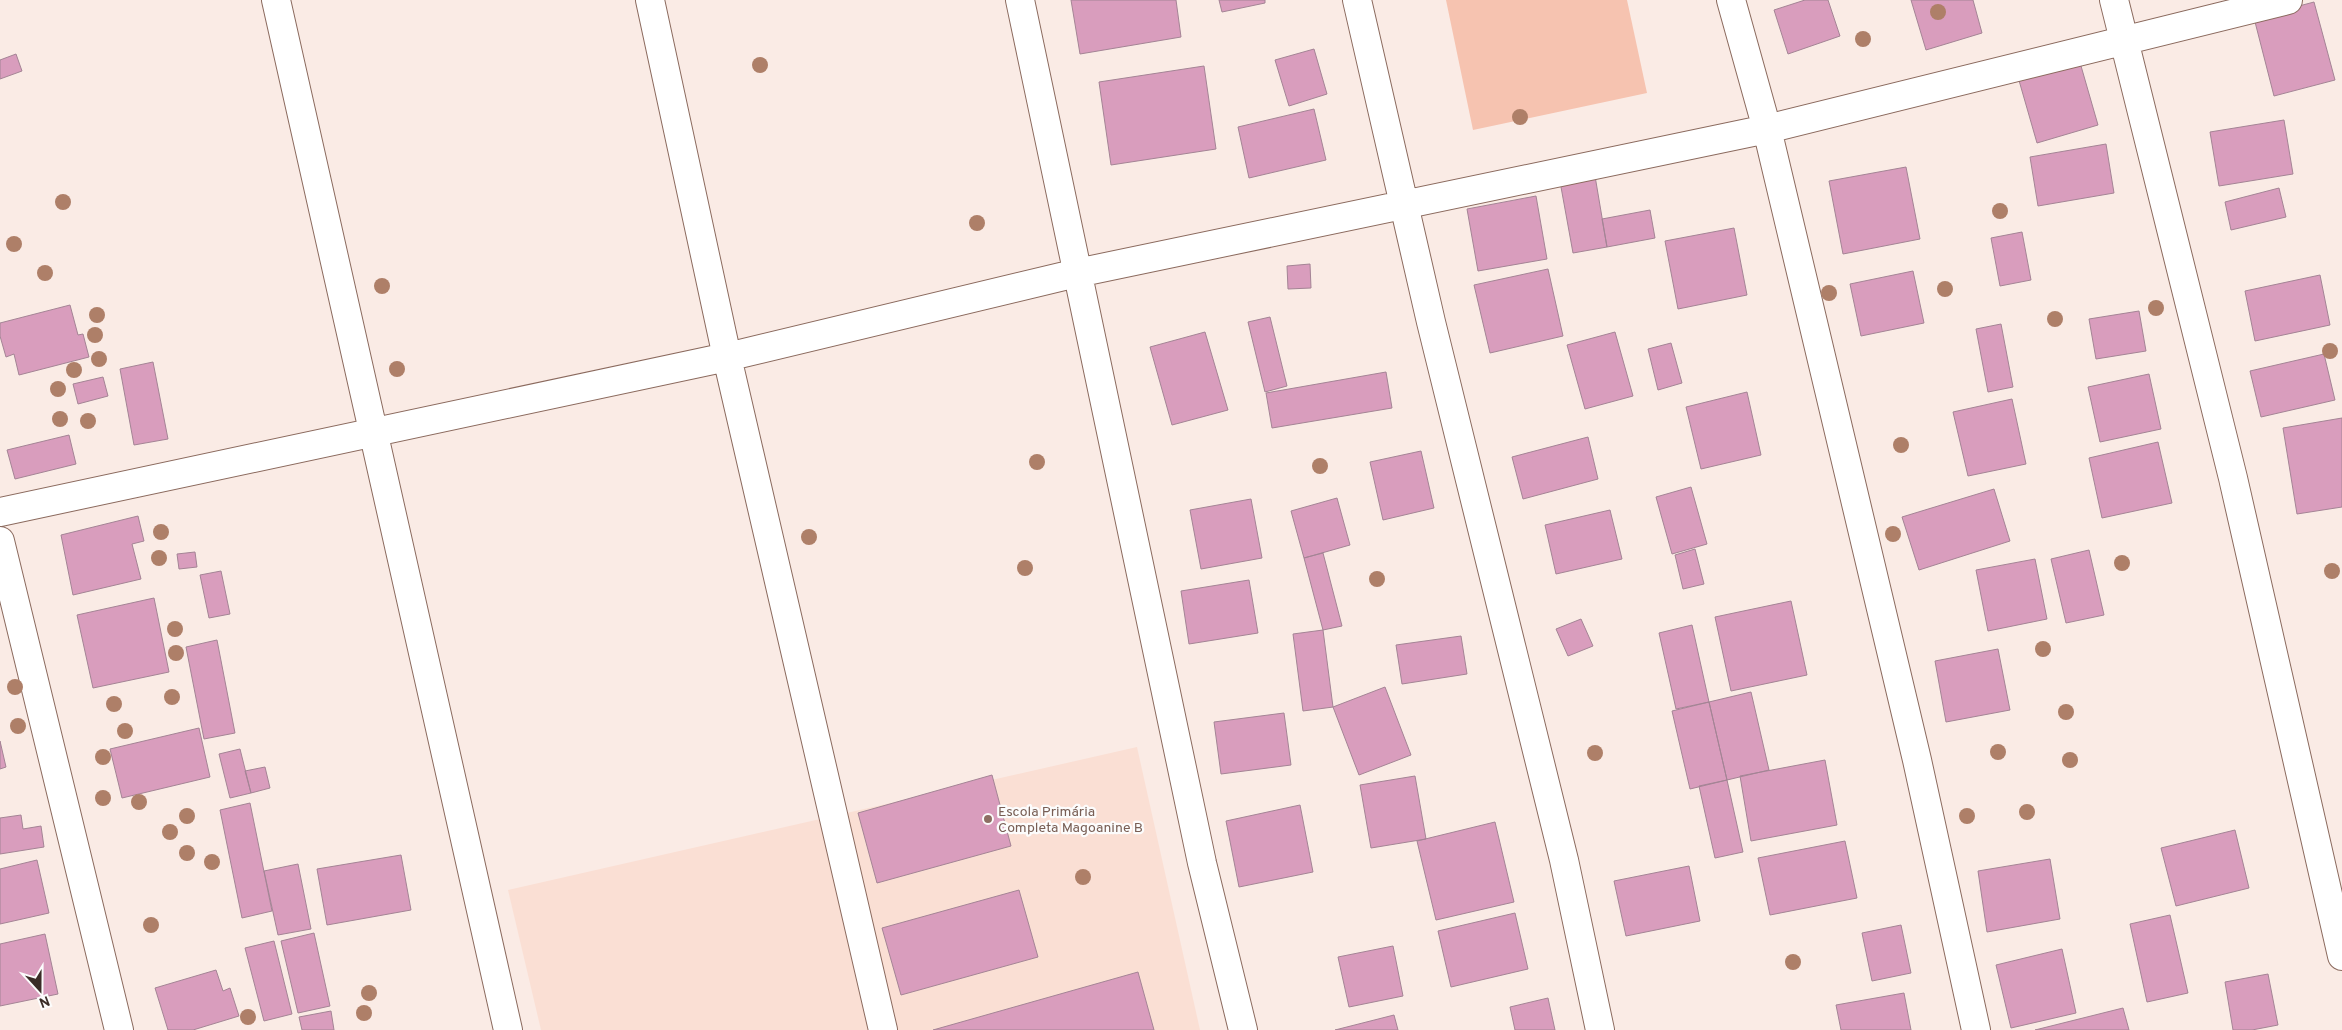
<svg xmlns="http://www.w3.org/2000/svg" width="2342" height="1030" viewBox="0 0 2342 1030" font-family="Overpass,sans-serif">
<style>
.built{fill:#fadfd4}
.green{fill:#f6c3b0}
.building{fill:#d99dbd;stroke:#a48495}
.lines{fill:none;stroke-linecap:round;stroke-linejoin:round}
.street-casing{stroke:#8b6a5e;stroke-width:30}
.street{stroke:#fff;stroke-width:28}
.tree{fill:#ae7f68}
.education-dot{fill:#8d6e63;stroke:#fcfcfc;stroke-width:2}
.labels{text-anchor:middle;stroke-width:4.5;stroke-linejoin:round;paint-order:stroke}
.education-label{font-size:14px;fill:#785e54;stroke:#fcfcfc;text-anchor:start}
</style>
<rect width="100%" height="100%" fill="#faebe5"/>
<path class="built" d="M1137,747l63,283h-659l-33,-140z"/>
<path class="green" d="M1446,0h181l20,93 -174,37z"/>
<path class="building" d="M1071,0h105l5,37 -101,17z
M1219,0h46v3l-43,9z
M1805,0h23l12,36 -52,18 -14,-44z
M1911,0h62l9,33 -56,17z
M2314,2l21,78 -61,16 -20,-78z
M1314,49l13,45 -38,12 -14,-46z
M16,54l6,17 -22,8v-19z
M2079,59l19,66 -61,18 -19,-66z
M1204,66l12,83 -105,16 -12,-83z
M1314,109l12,51 -77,18 -11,-51z
M2284,120l9,54 -74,12 -9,-54z
M2106,144l8,49 -76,13 -8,-49z
M1906,167l14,72 -77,15 -14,-73z
M1594,170l13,77 -34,6 -14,-77z
M2279,188l7,29 -55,13 -6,-28z
M1536,196l11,63 -69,12 -11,-62z
M1650,210l5,28 -48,9 -5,-28z
M1734,228l13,67 -69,14 -13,-68z
M2022,232l9,48 -31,6 -9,-48z
M1310,264l1,24 -23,1 -1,-23z
M1548,269l15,67 -73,17 -16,-68z
M1913,271l11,52 -63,13 -11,-52z
M2320,275l10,50 -75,16 -10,-50z
M70,305l8,30 5,-1 6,23 -70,18 -5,-21 -8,3 -6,-21v-13z
M2139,311l7,40 -50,8 -7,-40z
M1270,317l17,69 -22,6 -17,-70z
M2001,324l12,63 -25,5 -12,-63z
M1205,332l23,78 -56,15 -22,-78z
M1615,332l18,64 -48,13 -18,-64z
M1671,343l11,40 -24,7 -10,-41z
M2324,354l11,46 -74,17 -11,-46z
M153,362l15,77 -34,6 -14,-76z
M1386,372l6,36 -120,20 -6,-35z
M2149,374l12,55 -61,13 -12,-55z
M103,377l5,19 -30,8 -5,-20z
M1747,392l14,63 -60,14 -15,-62z
M2012,399l14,65 -58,12 -15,-64z
M2342,418v89l-45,7 -14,-86z
M69,435l7,29 -61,15 -8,-29z
M1588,437l10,42 -75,20 -11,-42z
M2158,442l14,61 -70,15 -13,-60z
M1421,451l13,57 -51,12 -13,-58z
M1691,487l16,57 -35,10 -16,-57z
M1994,489l16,52 -91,29 -17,-53z
M1337,498l13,47 -46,13 -13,-47z
M1251,499l11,59 -61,11 -11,-59z
M1610,510l12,49 -66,15 -11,-49z
M138,516l6,25 -12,3 9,35 -68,16 -12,-60z
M1695,549l9,35 -21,5 -8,-34z
M2089,550l15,65 -38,8 -15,-64z
M195,552l2,15 -18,2 -2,-15z
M1323,553l19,73 -19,4 -19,-72z
M2035,559l12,60 -59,12 -12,-61z
M221,571l9,43 -21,4 -9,-43z
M1249,580l9,53 -69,11 -8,-53z
M154,598l15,74 -76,16 -16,-73z
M1791,601l16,74 -76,16 -16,-74z
M1581,619l12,27 -25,10 -12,-27z
M1692,625l17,77 -33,7 -17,-76z
M1323,630l10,77 -30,4 -10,-77z
M1461,636l6,38 -65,10 -6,-39z
M217,640l18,93 -31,6 -18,-92z
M1998,649l12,61 -64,12 -11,-61z
M1385,687l26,68 -52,20 -26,-68z
M1751,692l18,78 -42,10 -18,-78z
M1709,702l18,78 -37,9 -18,-78z
M1284,713l7,52 -70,9 -7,-52z
M199,728l11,49 -88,21 -12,-49z
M0,741l6,26 -6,2z
M240,749l11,44 -21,5 -11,-44z
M1825,760l12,65 -86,16 -11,-65z
M265,767l5,21 -19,5 -6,-22z
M992,775l19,71 -134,37 -19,-70z
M1415,776l11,63 -55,9 -11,-63z
M1727,780l16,72 -28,6 -16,-72z
M250,803l22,108 -30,7 -22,-108z
M1300,805l13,67 -74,15 -13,-66z
M21,815l2,14 18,-3 3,21 -44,7v-36z
M1495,822l19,80 -78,18 -19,-79z
M2235,830l14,58 -73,18 -15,-58z
M1845,841l12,57 -87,17 -12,-57z
M401,855l10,55 -84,15 -10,-56z
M2050,859l10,60 -73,13 -9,-61z
M37,860l12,53 -49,11v-55z
M298,864l13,65 -33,6 -14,-64z
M1689,866l11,55 -74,15 -12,-55z
M1019,890l19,67 -137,38 -19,-67z
M1515,913l13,56 -77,18 -13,-56z
M2170,915l18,78 -41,9 -17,-78z
M1901,925l10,48 -39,8 -10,-48z
M314,933l16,73 -32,7 -17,-72z
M45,934l13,60 -58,12v-62z
M274,941l18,73 -28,7 -19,-73z
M1393,946l10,50 -54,11 -11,-50z
M2062,949l14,64 -65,15 -15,-63z
M216,970l7,21 7,-3 9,28 -46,14h-25l-13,-42z
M1138,972l16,58h-221z
M2268,974l10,51 -26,5h-19l-8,-48z
M1904,993l7,37h-70l-5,-25z
M1548,998l7,32h-40l-5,-23z
M2123,1008l6,22h-94z
M331,1011l3,19h-32l-3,-13z
M1394,1015l4,15h-63z"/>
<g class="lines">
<defs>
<path id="street" d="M276,0l232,1030
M650,0l77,357 156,673
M1020,0l182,863 41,167
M1357,0l74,322 133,538 36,170
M1731,0l36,129 150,631 59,270
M2114,0l119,478 109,478
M0,512l727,-155 350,-84 690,-144 521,-129
M0,541l119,489"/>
</defs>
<use href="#street" class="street-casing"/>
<use href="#street" class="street"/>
</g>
<g class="tree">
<circle cx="1938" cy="12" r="8"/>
<circle cx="1863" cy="39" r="8"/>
<circle cx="760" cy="65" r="8"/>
<circle cx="1520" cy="117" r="8"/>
<circle cx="63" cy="202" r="8"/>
<circle cx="2000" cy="211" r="8"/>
<circle cx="977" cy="223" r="8"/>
<circle cx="14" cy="244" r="8"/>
<circle cx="45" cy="273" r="8"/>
<circle cx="382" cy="286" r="8"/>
<circle cx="1945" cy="289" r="8"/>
<circle cx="1829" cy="293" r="8"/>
<circle cx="2156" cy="308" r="8"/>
<circle cx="97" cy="315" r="8"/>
<circle cx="2055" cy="319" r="8"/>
<circle cx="95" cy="335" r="8"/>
<circle cx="2330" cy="351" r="8"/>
<circle cx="99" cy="359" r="8"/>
<circle cx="397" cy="369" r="8"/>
<circle cx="74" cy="370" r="8"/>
<circle cx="58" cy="389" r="8"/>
<circle cx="60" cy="419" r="8"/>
<circle cx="88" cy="421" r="8"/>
<circle cx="1901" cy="445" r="8"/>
<circle cx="1037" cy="462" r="8"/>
<circle cx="1320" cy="466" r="8"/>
<circle cx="161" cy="532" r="8"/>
<circle cx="1893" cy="534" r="8"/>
<circle cx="809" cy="537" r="8"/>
<circle cx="159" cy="558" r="8"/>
<circle cx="2122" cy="563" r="8"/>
<circle cx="1025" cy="568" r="8"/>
<circle cx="2332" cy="571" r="8"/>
<circle cx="1377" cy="579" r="8"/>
<circle cx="175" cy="629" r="8"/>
<circle cx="2043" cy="649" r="8"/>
<circle cx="176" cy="653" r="8"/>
<circle cx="15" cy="687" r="8"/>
<circle cx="172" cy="697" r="8"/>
<circle cx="114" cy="704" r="8"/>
<circle cx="2066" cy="712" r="8"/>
<circle cx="18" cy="726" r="8"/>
<circle cx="125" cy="731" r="8"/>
<circle cx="1998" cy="752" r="8"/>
<circle cx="1595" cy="753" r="8"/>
<circle cx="103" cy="757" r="8"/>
<circle cx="2070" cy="760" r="8"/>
<circle cx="103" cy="798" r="8"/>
<circle cx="139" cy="802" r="8"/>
<circle cx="2027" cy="812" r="8"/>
<circle cx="187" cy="816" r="8"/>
<circle cx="1967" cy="816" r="8"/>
<circle cx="170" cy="832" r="8"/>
<circle cx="187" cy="853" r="8"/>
<circle cx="212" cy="862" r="8"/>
<circle cx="1083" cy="877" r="8"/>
<circle cx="151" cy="925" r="8"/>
<circle cx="1793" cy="962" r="8"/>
<circle cx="369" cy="993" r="8"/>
<circle cx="364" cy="1013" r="8"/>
<circle cx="248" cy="1017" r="8"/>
</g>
<circle class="education-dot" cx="988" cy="819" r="5"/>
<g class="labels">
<g class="education-label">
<text x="998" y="816">Escola Primária<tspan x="998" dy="16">Completa Magoanine B</tspan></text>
</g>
</g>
<g transform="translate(40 990) rotate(159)" stroke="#fcfcfc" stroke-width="4" paint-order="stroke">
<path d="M0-4L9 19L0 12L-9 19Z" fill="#3a2c27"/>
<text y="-8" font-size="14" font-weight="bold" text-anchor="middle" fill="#3a2c27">N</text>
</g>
</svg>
